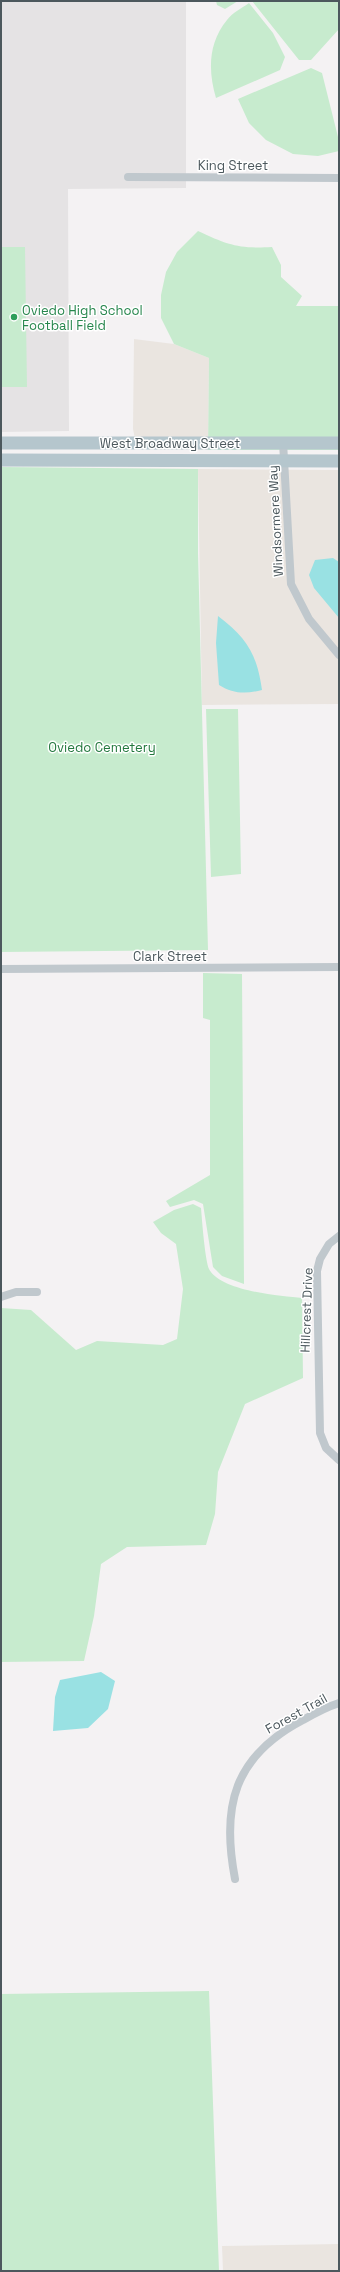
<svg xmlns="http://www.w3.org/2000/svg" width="340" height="2272" viewBox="0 0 340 2272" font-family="'Space Grotesk',sans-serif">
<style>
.commercial{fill:#eae5e0}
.education{fill:#e5e3e4}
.green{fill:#c7ebce}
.water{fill:#99e1e3}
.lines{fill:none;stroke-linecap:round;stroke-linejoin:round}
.minor{stroke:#c0c8cd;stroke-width:8}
.primary{stroke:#b5c6cd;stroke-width:13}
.leisure-dot{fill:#2e9e5b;stroke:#fff;stroke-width:1.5}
.labels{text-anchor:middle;stroke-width:3;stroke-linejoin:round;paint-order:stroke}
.street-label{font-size:13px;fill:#4c585d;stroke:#fff}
.leisure-label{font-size:13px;fill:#27864d;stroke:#fff;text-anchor:start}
.park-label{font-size:13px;fill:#23783e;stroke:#fff}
</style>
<rect width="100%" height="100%" fill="#f4f2f3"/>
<path class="commercial" d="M134,339l40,5 35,14 -1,92 -71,-1 -4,-20z
M198,469l141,1v234l-137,1z
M339,2244v27h-116l-1,-25z"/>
<path class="education" d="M1,1h185v187l-118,1 1,242 -68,1z"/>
<path class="green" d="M216,1h22l-13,8 -8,-4z
M252,1h87v28l-28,31h-12z
M249,3l24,30 12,24 -5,13 -64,28c-8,-27 -8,-55 11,-78 5,-7 15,-12 22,-17z
M311,68l11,5 17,68v10l-21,5 -25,-2 -27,-14 -17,-17 -11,-24z
M198,231c30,14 41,18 74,16l9,18v12l21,19 -6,10h43v144h-131l1,-92 -35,-14 -13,-26v-23l5,-23 11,-20z
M1,247h24l2,140h-26z
M1,467l197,2v84l10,397 -207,2z
M206,709h32l3,165 -30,3z
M203,973l39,1 2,310 -22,-8 -9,-9 -10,-63 -9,-4 -24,7 -4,-6 44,-26v-155l-7,-2z
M193,1204l8,4c1,12 4,52 8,61 11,22 71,27 93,29l1,80 -58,26 -27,68 -3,42 -9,31 -79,2 -26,17 -7,52 -10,45 -83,1v-354l30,2 45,40 21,-9 66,4 14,-6 6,-50 -7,-45 -15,-11 -8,-11 21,-12z
M209,1991l10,280h-218v-277z"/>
<path class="water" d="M333,558l6,4v56l-25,-30 -5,-13 6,-15z
M218,616c29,22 39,38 44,74 -16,4 -29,4 -43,-5l-3,-42z
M101,1672l14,9 -7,28 -20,19 -35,3 2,-34 5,-17z"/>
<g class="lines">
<path class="minor" d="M128,177l211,1
M283,442l8,142 18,35 30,36
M1,969l338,-2
M339,1236l-10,8 -9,15 -3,12 3,162 6,15 13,12
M1,1297l15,-5h21
M235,1879c-14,-73 -1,-123 68,-159 12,-7 23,-13 36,-17"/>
<path class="primary" d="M1,443h338
M1,460l338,1"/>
</g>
<circle class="leisure-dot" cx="14" cy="317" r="4"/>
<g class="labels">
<g class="street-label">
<text x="233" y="170">King Street</text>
<text x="170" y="448">West Broadway Street</text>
<text transform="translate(275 521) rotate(-93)" y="5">Windsormere Way</text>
<text x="170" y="961">Clark Street</text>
<text transform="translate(306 1310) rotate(-88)" y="5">Hillcrest Drive</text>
<text transform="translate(296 1713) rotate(-29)" y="5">Forest Trail</text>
</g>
<g class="leisure-label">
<text x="22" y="315">Oviedo High School<tspan x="22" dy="15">Football Field</tspan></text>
</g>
<g class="park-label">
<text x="102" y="752">Oviedo Cemetery</text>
</g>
</g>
<rect width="340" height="2272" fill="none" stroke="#4c585d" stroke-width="4"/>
</svg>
